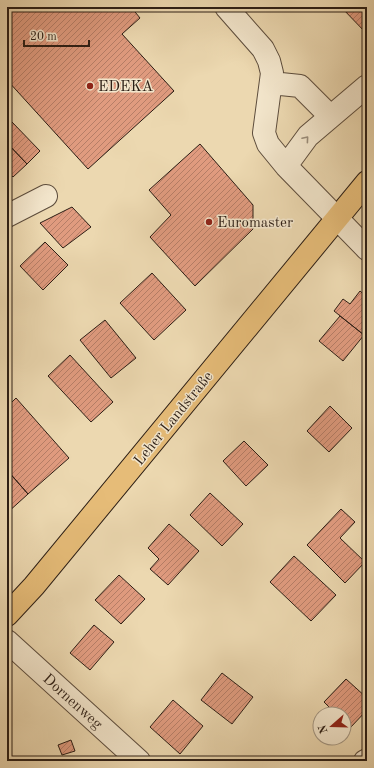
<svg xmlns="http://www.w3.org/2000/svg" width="374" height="768" viewBox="0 0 374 768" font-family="'Old Standard TT',serif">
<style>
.building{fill:url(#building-hatch);stroke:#2c1e15}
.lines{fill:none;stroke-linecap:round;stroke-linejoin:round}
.minor-casing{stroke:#5c4c3c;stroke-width:24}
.major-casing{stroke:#2c1e15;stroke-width:24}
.minor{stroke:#f3e6cc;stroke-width:22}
.major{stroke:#e6bc78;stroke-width:22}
.oneway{stroke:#998c7a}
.poi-dot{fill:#8f2418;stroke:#f3e6cc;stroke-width:1.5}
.labels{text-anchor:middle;stroke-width:3;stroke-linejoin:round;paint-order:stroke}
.poi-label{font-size:15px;fill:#2c1e15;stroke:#f3e6cc;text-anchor:start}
.street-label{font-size:15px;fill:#2c1e15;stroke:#f3e6cc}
</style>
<defs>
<pattern id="building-hatch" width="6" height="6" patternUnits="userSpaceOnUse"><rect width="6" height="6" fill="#e09b7f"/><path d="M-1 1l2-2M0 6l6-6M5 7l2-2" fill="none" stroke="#b67e67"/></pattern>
</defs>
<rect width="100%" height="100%" fill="#ecd8b0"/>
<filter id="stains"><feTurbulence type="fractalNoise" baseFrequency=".005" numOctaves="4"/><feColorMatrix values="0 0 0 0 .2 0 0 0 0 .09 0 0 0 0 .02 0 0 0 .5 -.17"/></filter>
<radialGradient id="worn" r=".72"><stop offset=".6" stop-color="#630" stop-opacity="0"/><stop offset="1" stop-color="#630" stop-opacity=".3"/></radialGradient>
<path class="building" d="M7,7h124l9,11 -18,16 52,57 -86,78 -81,-89z
M341,7h26v27z
M12,122l28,29 -13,13 -20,-21v-17z
M7,143l20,21 -14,13 -6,-6z
M200,144l53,61v24l-58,57 -45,-49 21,-22 -22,-25z
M72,207l19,20 -28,21 -23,-25z
M45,242l23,23 -25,25 -23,-24z
M152,273l34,37 -32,30 -34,-37z
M360,291l7,6v34l-3,4 -30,-24 9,-12 7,5z
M340,316l24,19 -21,26 -24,-20z
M105,320l31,38 -25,20 -31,-38z
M70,355l43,47 -22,20 -43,-46z
M16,398l53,60 -41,36 -21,-24v-63z
M330,406l22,22 -23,24 -22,-21z
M244,441l24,24 -22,21 -23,-25z
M7,470l21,24 -21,19z
M210,493l33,31 -21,22 -32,-31z
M341,509l14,13 -15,16 25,24 -20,21 -38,-38z
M169,524l30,27 -31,34 -18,-16 9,-10 -11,-11z
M294,556l42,39 -25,26 -41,-39z
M119,575l26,24 -24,25 -26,-24z
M94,625l20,17 -24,28 -20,-17z
M222,673l31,24 -21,27 -31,-24z
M346,679l21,19v12l-17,18 -6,-6v-8h-8l-12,-12z
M173,700l30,26 -23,28 -30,-27z
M71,740l4,11 -13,4 -4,-10z"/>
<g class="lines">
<defs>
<path id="minor" d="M226,7l37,42 6,12 3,12 -8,60 4,11 18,22 81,83
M271,83l29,3 30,30
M286,166l22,-30 59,-50
M7,216l39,-20
M7,641l132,120
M365,761l2,-1"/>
<path id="major" d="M7,615l27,-29 333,-404"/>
</defs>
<use href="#minor" class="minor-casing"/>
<use href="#major" class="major-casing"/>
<use href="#minor" class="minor"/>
<use href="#major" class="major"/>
</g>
<defs><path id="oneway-chevron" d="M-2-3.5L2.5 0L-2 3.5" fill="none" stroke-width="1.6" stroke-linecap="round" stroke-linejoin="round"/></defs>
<use class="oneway" href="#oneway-chevron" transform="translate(306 139) rotate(-50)"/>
<g class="poi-dot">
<circle cx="90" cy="86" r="4"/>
<circle cx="209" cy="222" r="4"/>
</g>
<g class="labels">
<g class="poi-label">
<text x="98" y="91">EDEKA</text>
<text x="217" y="227">Euromaster</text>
</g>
<g class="street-label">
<text transform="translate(173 418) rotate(-51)" y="5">Leher Landstraße</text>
<text transform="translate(73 701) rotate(42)" y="5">Dornenweg</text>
</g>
</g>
<rect width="374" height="768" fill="none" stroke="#ecd8b0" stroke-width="24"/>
<rect x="8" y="8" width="358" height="752" fill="none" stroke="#2c1e15" stroke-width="2"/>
<rect x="12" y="12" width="350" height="744" fill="none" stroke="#2c1e15"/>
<g transform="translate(332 726) rotate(250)"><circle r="19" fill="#f3e6cc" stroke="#a39683"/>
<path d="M0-3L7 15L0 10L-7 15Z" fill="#8f2418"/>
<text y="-6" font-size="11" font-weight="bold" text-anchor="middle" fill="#2c1e15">N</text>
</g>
<path d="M24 40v6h65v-6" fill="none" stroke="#2c1e15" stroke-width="2"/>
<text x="30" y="40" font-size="12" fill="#2c1e15" stroke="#f3e6cc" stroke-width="3" paint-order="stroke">20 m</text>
<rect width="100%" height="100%" filter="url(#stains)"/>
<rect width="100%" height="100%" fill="url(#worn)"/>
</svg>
